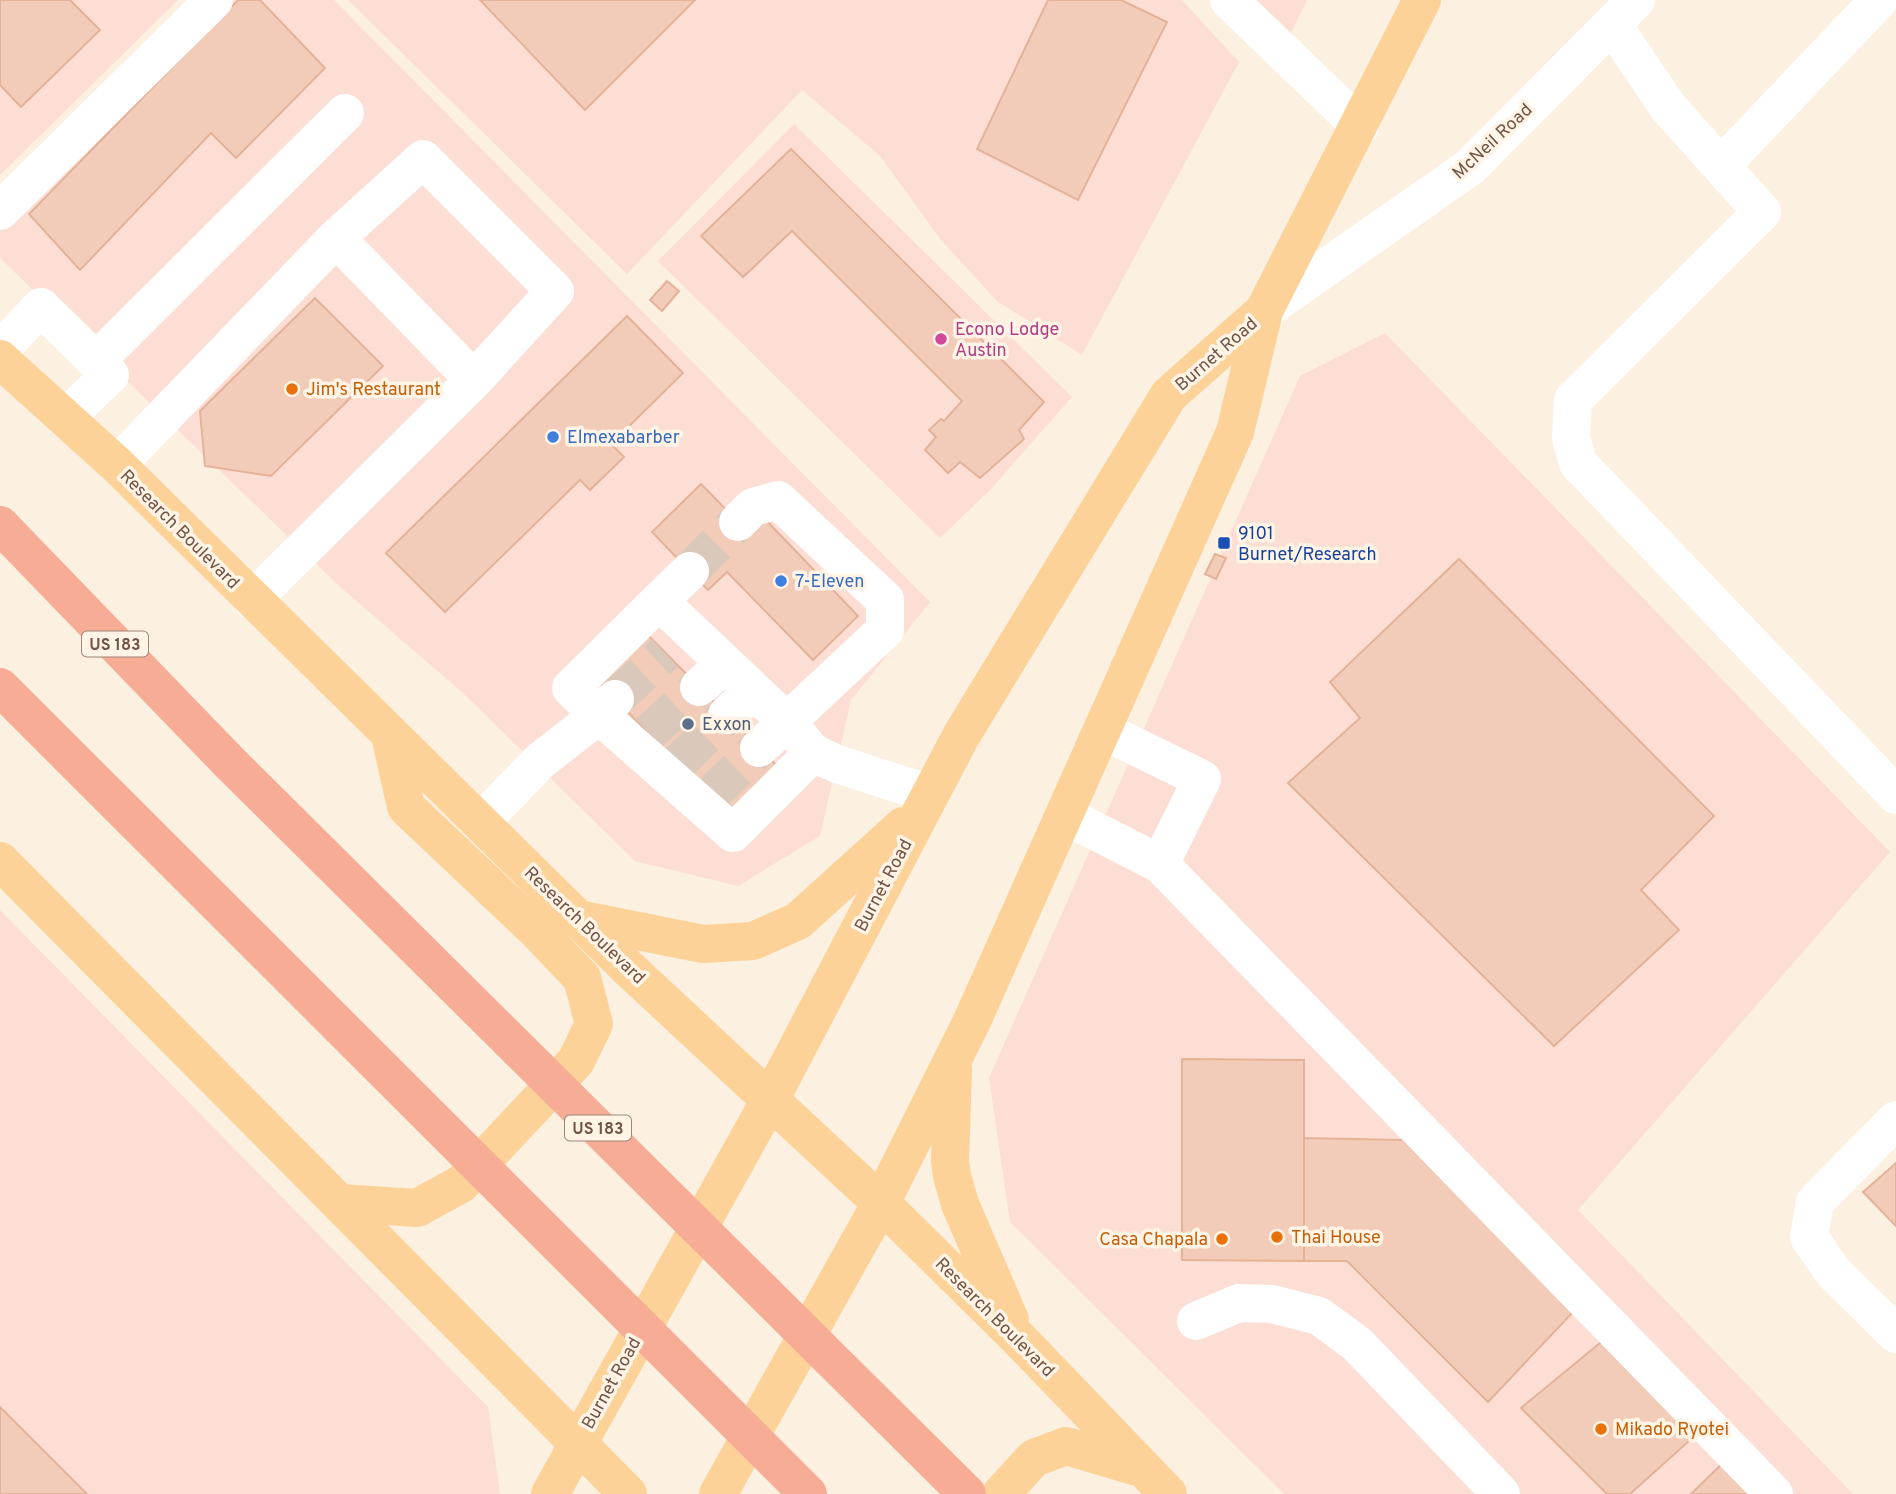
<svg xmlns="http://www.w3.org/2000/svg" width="1896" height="1494" viewBox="0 0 1896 1494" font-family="Overpass,sans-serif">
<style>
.commercial{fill:#fdded4}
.building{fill:#f2ccb8;stroke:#e4b298;stroke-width:2}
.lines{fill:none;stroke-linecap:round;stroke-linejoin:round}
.minor-tunnel{stroke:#dac9ba;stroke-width:38;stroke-dasharray:38 19;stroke-linecap:butt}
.minor{stroke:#fff;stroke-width:38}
.major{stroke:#fcd298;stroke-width:38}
.highway{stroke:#f7ac96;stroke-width:38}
.hotel-dot{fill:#d1479c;stroke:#fff4e6;stroke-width:2.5}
.food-dot{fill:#e8710a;stroke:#fff4e6;stroke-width:2.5}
.shop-dot{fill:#3f7fe0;stroke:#fff4e6;stroke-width:2.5}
.transit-dot{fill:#1a4fb4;stroke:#fff4e6;stroke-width:2.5}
.service-dot{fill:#5c6f8a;stroke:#fff4e6;stroke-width:2.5}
.labels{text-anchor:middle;stroke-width:7;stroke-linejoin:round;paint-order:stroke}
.shield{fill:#fff4e6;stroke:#9d8577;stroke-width:2}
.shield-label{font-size:16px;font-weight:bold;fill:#735548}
.street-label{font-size:18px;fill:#735548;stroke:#fff4e6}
.hotel-label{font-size:18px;fill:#b23c85;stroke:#fff4e6;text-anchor:start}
.food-label{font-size:18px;fill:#c56008;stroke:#fff4e6;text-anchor:start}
.shop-label{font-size:18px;fill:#366cbe;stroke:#fff4e6;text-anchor:start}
.transit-label{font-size:18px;fill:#164399;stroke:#fff4e6;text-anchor:start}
.service-label{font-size:18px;fill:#4e5e75;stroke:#fff4e6;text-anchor:start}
</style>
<rect width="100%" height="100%" fill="#fcf0e0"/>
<path class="commercial" d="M0,0h178l-178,175z
M230,0h104l596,602 -79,98 -31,136 -82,50 -103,-25 -171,-167 -126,-109 -338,-327v-34z
M348,0h834l57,62 -157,293 -85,-54 -56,-61 -61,-84 -78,-66 -175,184z
M1254,0h53l-17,35z
M794,124l278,273 -81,92 -51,49 -282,-277z
M1385,333l505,519 -312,358 275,284h-569l-274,-272 -21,-144 311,-702z
M0,910l488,497 12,87h-500z"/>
<path class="building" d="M0,0h70l30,30 -79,77 -21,-22z
M238,0h22l65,68 -89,90 -25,-25 -131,137 -51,-56z
M480,0h215l-110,110z
M1048,0h73l46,22 -89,178 -101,-51z
M791,149l253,253 -25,28 5,9 -44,39 -20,-16 -12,11 -23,-23 11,-13 -7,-7 12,-11 3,2 18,-20 -170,-170 -49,46 -42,-41z
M667,281l12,10 -17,20 -12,-11z
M315,298l68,68 -112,110 -66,-10 -5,-55z
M627,316l56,57 -72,71 13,13 -34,33 -10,-10 -135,132 -59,-59z
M701,484l46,47 15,-15 96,100 -45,44 -86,-88 -19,18 -56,-58z
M1215,554l11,4 -10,21 -11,-5z
M1459,559l255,257 -73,74 38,40 -125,116 -266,-263 72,-65 -30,-36z
M641,628l143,145 -49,47 -143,-144z
M1182,1059l122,1v201l-122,-1z
M1304,1138l99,2 171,171 -86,91 -141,-141h-43z
M1896,1163v63l-33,-34z
M1606,1338l93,94 -69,62h-23l-86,-86z
M0,1407l87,87h-87z
M1727,1459l36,35h-72z"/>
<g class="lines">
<path class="minor-tunnel" d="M690,571l48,-49
M615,699l50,-46
M649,733l50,-46
M678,763l49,-48
M710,796l49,-48"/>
<path class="minor" d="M1229,0l131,126
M1612,24l56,83 94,105 -189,188 -2,38 7,25 318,332
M1721,166l158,-166
M0,211l214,-211
M336,238l87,-79 132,132 -81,89
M1264,311l206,-144 166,-167
M0,350l41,-43 69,68 -45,43
M96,361l249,-248
M117,465l219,-227 138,142 -222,220
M738,522l15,-15 25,-7 107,100v30l-126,118
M659,601l31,-30
M699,687l26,-23
M615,699l-16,16 -28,-27 88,-87 128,121 26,31
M727,715l26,-24
M1102,730l100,49 -42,85
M1064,815l96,49 614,630
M480,823l60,-62 59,-46 134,118 80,-80 24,11 93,30
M1896,1120l-81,82 -6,35 24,35 63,62
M1196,1321l43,-18 33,1 47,12 38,28 144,150"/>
<path class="major" d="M0,359l117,106 511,503 253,235 137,135 150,156
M0,861l628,633
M578,919l125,25 50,-3 45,-20 105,-95
M953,1070l-3,91 2,15 8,28 50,116
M340,1203l77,5 44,-24 115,-123 18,-37 -12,-46 -45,-47 -131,-124 -16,-72
M550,1494l220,-394 191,-364 208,-341 95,-84
M718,1494l163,-291 91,-182 263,-589 29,-121 158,-311
M1001,1494l33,-36 32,-12 75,22"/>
<path class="highway" d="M0,525l230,238 737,731
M0,687l808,807"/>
</g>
<circle class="hotel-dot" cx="941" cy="339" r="7"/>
<g class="food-dot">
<circle cx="292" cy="389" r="7"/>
<circle cx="1277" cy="1237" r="7"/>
<circle cx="1222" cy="1239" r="7"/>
<circle cx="1601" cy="1429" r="7"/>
</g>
<g class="shop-dot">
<circle cx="553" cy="437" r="7"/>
<circle cx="781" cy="581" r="7"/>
</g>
<rect class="transit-dot" x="1217" y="536" width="14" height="14" rx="3.5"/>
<circle class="service-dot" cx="688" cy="724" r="7"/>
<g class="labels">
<g class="shield">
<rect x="82" y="631.5" width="66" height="25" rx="5"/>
<rect x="565" y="1115.5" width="66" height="25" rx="5"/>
</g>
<g class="shield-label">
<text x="115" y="650">US 183</text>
<text x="598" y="1134">US 183</text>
</g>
<g class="street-label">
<text transform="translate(1492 141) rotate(-43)" y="6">McNeil Road</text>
<text transform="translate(1216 354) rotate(-41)" y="6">Burnet Road</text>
<text transform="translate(180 529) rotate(45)" y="6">Research Boulevard</text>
<text transform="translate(883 885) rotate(-62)" y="6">Burnet Road</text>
<text transform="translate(585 925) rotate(44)" y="6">Research Boulevard</text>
<text transform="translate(995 1317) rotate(45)" y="6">Research Boulevard</text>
<text transform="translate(611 1383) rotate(-61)" y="6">Burnet Road</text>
</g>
<g class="hotel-label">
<text x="955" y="335">Econo Lodge<tspan x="955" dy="21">Austin</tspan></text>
</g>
<g class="food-label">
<text x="306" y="395">Jim's Restaurant</text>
<text x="1291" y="1243">Thai House</text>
<text x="1208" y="1245" text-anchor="end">Casa Chapala</text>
<text x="1615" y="1435">Mikado Ryotei</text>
</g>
<g class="shop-label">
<text x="567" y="443">Elmexabarber</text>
<text x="795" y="587">7-Eleven</text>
</g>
<g class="transit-label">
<text x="1238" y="539">9101<tspan x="1238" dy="21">Burnet/Research</tspan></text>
</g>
<g class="service-label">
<text x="702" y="730">Exxon</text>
</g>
</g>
</svg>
